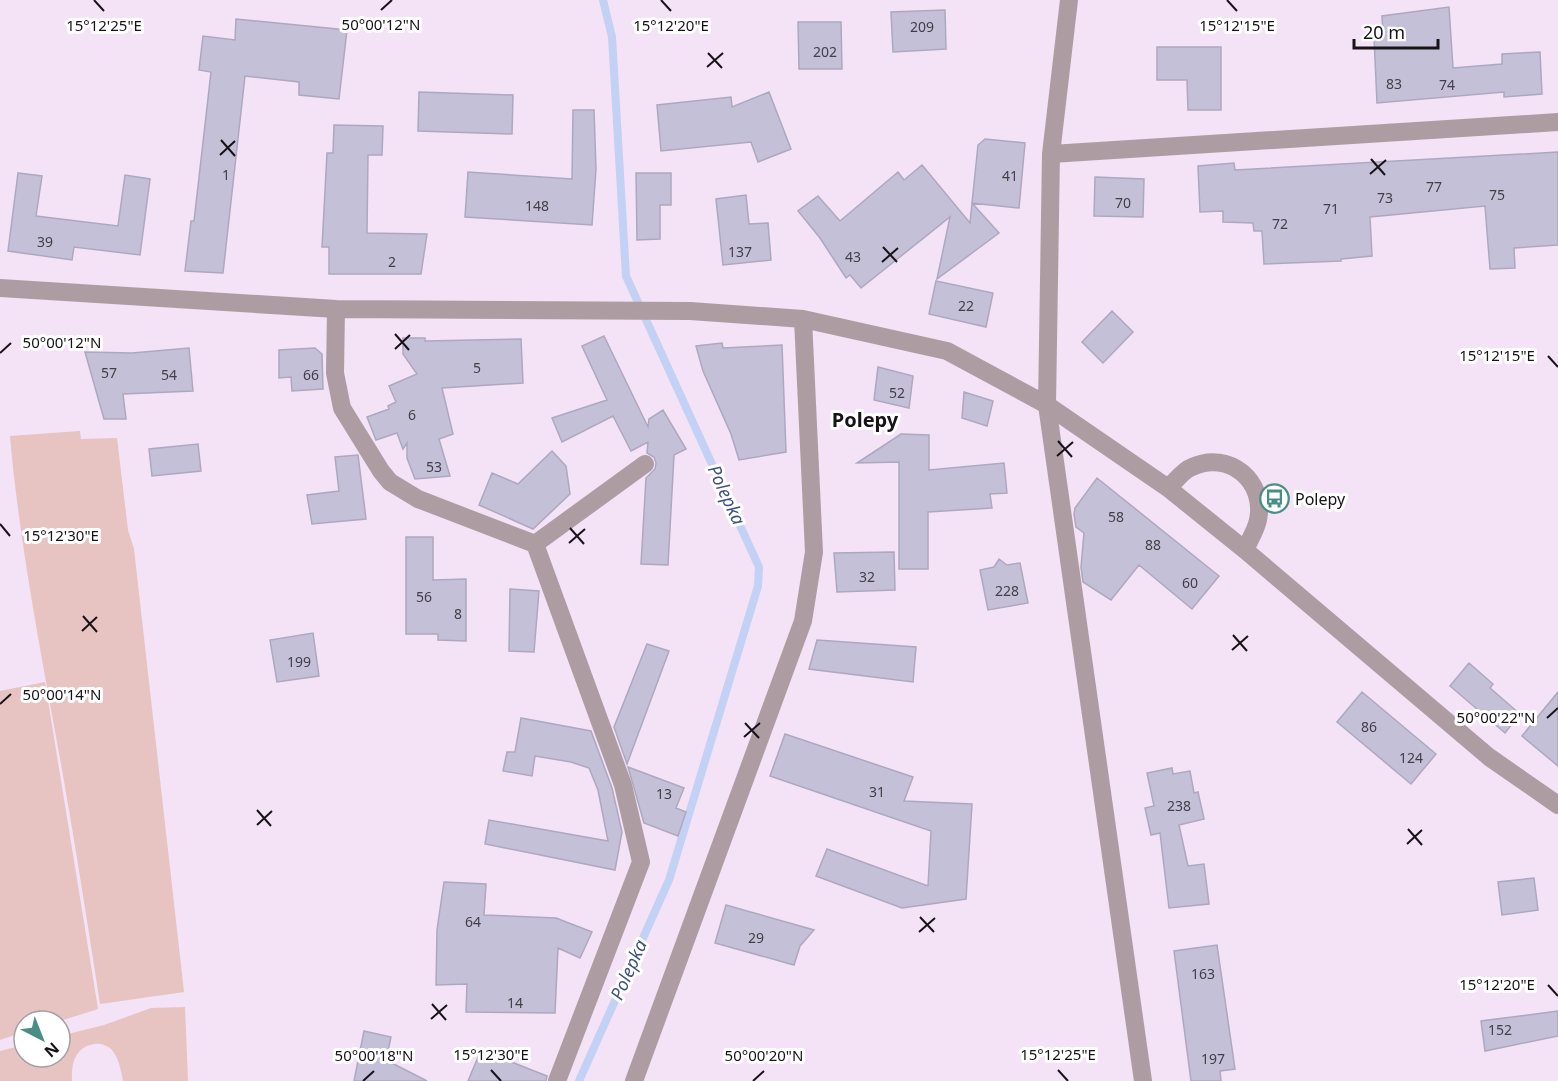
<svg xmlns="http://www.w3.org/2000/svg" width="1558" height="1081" viewBox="0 0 1558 1081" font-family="'Noto Sans',sans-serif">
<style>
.green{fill:#e7c3c2}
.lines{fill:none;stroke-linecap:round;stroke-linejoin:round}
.stream{stroke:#c2d1f4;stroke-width:8}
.building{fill:#c4c0d7;stroke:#ada8bf;stroke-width:1.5}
.minor{stroke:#ae9ca3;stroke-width:18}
.ticks{fill:none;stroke:#181219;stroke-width:2}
.labels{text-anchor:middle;stroke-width:6;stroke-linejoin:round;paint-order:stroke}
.number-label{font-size:14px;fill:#433e48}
.poi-label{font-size:16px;fill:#181219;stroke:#fff;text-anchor:start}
.water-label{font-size:18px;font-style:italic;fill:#3e5180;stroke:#fff}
.quarter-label{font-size:20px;font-weight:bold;fill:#181219;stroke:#fff}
.ticks-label{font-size:15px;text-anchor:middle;fill:#181219;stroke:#fff;stroke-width:6;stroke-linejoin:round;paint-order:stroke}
</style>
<rect width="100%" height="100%" fill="#f4e2f6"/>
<path class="green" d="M80,431l1,8 36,-1 11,92 6,19 50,443 -84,12c-10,-65 -20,-129 -31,-194 -21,-124 -48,-248 -59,-374z
M45,682l53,327 -38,12h-36v11l-24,8v-349z
M185,1007l3,74h-65c-2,-10 -4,-24 -12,-32 -4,-4 -12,-6 -17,-5 -19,3 -23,20 -22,37h-72v-30l24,-6v12h36v-21l44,-11 47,-17z"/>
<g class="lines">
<path class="stream" d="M579,1081l90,-201 89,-294 1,-19 -133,-291 -14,-239 -9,-37"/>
</g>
<path class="building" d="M1449,7l4,61 49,-4v-10l38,-2 2,42 -38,3v-5l-127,11 -3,-66 9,1 -1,-22z
M945,10l1,39 -53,3 -2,-40z
M236,19l111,11 -8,69 -40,-4v-13l-54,-6 -22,197 -38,-2 6,-50h3l17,-149 -12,-2 4,-34 32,4z
M798,22h43l1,47h-43z
M1157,47h64v63h-33l-1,-30h-30z
M419,92l94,3 -1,39 -94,-3z
M769,92l22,57 -33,13 -7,-20 -90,9 -4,-46 74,-8 1,10z
M573,110h21l2,59 -4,56 -127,-8 3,-45 104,7z
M334,125l49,1 -1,29h-14l-1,78 60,1 -6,40h-92v-27h-7l5,-94h6z
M985,139l40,4 -6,65 -47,-5 6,-58z
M1558,152v93l-44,3 1,20 -25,1 -5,-63 -115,11 2,39 -31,3v2l-77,3 -2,-33h-8l-1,-8 -30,-1v-11l-23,1 -2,-46 36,-3 1,7z
M922,165l48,58 2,-20 27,30 -62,46 13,-62 -89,71 -11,-13 -4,3 -26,-40 -22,-27 20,-15 22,25 58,-49 6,8z
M18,173l24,3 -6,40 82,10 7,-51 25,4 -10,76 -66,-8 -2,13 -64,-9z
M636,173h35v32h-11v34l-23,1z
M1095,177l49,2 -1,38 -49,-1z
M746,195l3,29 19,-1 3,37 -48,5 -7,-66z
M936,281l57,12 -7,34 -57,-13z
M1112,311l21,21 -30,31 -21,-21z
M604,336l44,91 1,-8 14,-9 23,39 -12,6 -6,110 -27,-1 5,-86 9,-9 1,-6 -2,-6 -7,-4 1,-11 -17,9 -18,-35 -51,26 -10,-24 55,-18 -25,-54z
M403,338h22v3l96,-2 2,44 -81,5 11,46 -14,5 11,37 -35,3 -8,-21v-15l-4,6 -6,-16 -21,7 -9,-23 22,-8 -1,-3 8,-4 -7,-16 28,-12 -14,-20z
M722,343l1,5 59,-3 4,107 -47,8 -8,-26 -28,-63 -7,-25z
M189,348l4,43 -70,3 3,25h-22l-19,-67 47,1z
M315,348l7,6 1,35 -31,2 -1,-14 -12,1v-28z
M878,367l35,9 -4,32 -35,-8z
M964,392l29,9 -6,25 -25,-8z
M901,434l28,1v35l75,-7 3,30 -17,1 2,14 -64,4v57h-29v-107l-42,1z
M198,444l3,27 -49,5 -3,-27z
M552,451l14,15 4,28 -37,35 -54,-24 13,-32 26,11z
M358,455l8,64 -54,5 -5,-29 32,-4 -4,-34z
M1097,478l122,98 -27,33 -53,-44 -28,35 -28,-18 -2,-15 3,-34 -8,-6 -2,-13 1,-6z
M406,537h27v43l33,-1v62l-28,-1v-6h-32z
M894,552l1,38 -58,2 -3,-39z
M999,559l8,6 13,-2 8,40 -40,7 -8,-40 14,-3z
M510,589l29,2 -5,61 -25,-1z
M313,633l6,43 -42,6 -7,-42z
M817,640l99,7 -3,35 -104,-13z
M647,644l22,7 -42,113 -13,-37z
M1469,663l24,21 -3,4 30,26 -15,19 -55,-47z
M1362,692l74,62 -25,30 -74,-62z
M1558,692v74l-36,-30z
M521,718l70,13 21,57 10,44 -7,38 -130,-26 4,-24 119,21 -10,-51 -9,-22 -18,-6 -36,-6 -3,20 -29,-5 4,-19h8z
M785,734l128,43 -9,24 68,3 -6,95 -64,9 -86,-32 11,-27 101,37 3,-55 -161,-55z
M628,767l56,21 -8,20 10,4 -8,24 -34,-13z
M1172,768l1,6 17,-3 4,22 4,-1 6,27 -25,6 9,41 16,-2 5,40 -40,4 -9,-75 -9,2 -6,-27 9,-2 -7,-33z
M1534,878l4,32 -36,5 -4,-33z
M444,882l42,2 -2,31 72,3 36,14 -12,26 -22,-10 -3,65 -89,-1 1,-28 -31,1 1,-55z
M726,905l88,25 -14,16 -6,19 -79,-22z
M1217,945l18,124 -15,2 1,10h-30l-17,-130z
M1558,1011v25l-73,15 -4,-30z
M364,1031l27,6 -5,23 41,21h-73z
M481,1050l66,26 -1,5h-78z"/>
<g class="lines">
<path class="minor" d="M1069,0l-18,154 -4,251 96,676
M1051,154l507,-32
M0,288l336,21 354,2 113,8 144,32 100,54 121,83 77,62 244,207 69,48
M336,309l-1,64 7,35 39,63 9,11 28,17 117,45 88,241 18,77 -84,219
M1168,488c7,-6 15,-18 24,-21 37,-17 74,14 66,53 -2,10 -9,21 -13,30
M535,544l110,-80
M634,1081l169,-460 11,-69 -11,-233"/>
</g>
<path class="ticks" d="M94,0l10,11M661,0l10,11M1227,0l10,11M381,10l11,-10M708,53l14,15M707,67l16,-14M221,140l14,16M220,155l15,-14M1371,159l14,16M1370,174l16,-14M883,247l14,15M882,262l16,-14M395,334l14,16M395,349l15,-14M0,353l11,-10M1548,356l10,11M1058,441l14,16M1057,456l16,-14M0,524l10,12M570,528l14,16M569,543l16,-14M83,616l14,16M82,631l15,-14M1233,635l14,16M1232,650l16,-14M0,704l11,-10M1547,718l11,-10M745,723l14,15M744,737l16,-14M257,810l14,16M257,825l15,-14M1408,829l14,16M1407,844l15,-14M920,917l14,15M919,932l16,-14M1548,985l10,11M432,1004l14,16M431,1019l16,-14M491,1070l10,11M1058,1070l10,11M363,1081l11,-10M753,1081l11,-10"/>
<defs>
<symbol id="bus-ring" viewBox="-11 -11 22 22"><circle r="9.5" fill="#fff" stroke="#498e84" stroke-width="1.5"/><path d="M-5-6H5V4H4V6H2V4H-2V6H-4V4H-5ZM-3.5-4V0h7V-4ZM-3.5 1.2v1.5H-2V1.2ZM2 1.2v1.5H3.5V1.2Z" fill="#498e84"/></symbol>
</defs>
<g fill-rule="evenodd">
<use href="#bus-ring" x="1258" y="482" width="33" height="33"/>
</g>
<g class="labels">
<g class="number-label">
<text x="922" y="32">209</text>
<text x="825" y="57">202</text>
<text x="1394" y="89">83</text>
<text x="1447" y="90">74</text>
<text x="226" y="180">1</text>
<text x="1010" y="181">41</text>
<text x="1434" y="192">77</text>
<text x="1497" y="200">75</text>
<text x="1385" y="203">73</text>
<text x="1123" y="208">70</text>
<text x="537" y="211">148</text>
<text x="1331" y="214">71</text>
<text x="1280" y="229">72</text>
<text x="45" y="247">39</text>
<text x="740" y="257">137</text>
<text x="853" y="262">43</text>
<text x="392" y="267">2</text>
<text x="966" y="311">22</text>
<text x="477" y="373">5</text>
<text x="109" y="378">57</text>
<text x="169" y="380">54</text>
<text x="311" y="380">66</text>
<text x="897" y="398">52</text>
<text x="412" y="420">6</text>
<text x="434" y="472">53</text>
<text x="1116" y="522">58</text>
<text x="1153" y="550">88</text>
<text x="867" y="582">32</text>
<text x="1190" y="588">60</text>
<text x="1007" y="596">228</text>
<text x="424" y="602">56</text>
<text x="458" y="619">8</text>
<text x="299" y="667">199</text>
<text x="1369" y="732">86</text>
<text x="1411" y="763">124</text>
<text x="877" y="797">31</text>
<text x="664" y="799">13</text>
<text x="1179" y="811">238</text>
<text x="473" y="927">64</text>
<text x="756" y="943">29</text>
<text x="1203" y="979">163</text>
<text x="515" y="1008">14</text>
<text x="1500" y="1035">152</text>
<text x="1213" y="1064">197</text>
</g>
<g class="poi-label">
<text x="1295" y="505">Polepy</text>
</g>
<g class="water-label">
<text transform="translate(726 495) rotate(65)" y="6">Polepka</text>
<text transform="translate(629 970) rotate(-66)" y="6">Polepka</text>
</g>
<g class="quarter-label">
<text x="865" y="427">Polepy</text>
</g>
</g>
<g class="ticks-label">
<text x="381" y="30">50°00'12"N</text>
<text x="104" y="31">15°12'25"E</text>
<text x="671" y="31">15°12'20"E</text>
<text x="1237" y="31">15°12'15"E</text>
<text x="62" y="348">50°00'12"N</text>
<text x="1497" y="361">15°12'15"E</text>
<text x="61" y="541">15°12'30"E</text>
<text x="62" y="700">50°00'14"N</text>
<text x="1496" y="723">50°00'22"N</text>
<text x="1497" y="990">15°12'20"E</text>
<text x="491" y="1060">15°12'30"E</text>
<text x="1058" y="1060">15°12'25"E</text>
<text x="374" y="1061">50°00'18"N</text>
<text x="764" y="1061">50°00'20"N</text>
</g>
<g transform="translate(42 1039) rotate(138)"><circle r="28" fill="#ffffff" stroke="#a3a0a3" stroke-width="1.5"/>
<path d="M0-4.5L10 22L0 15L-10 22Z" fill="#498e84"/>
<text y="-9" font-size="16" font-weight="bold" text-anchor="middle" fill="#181219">N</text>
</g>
<path d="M1354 39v9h84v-9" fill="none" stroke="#181219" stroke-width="3"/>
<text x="1363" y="39" font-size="18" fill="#181219" stroke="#ffffff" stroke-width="4.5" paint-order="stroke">20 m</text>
</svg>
